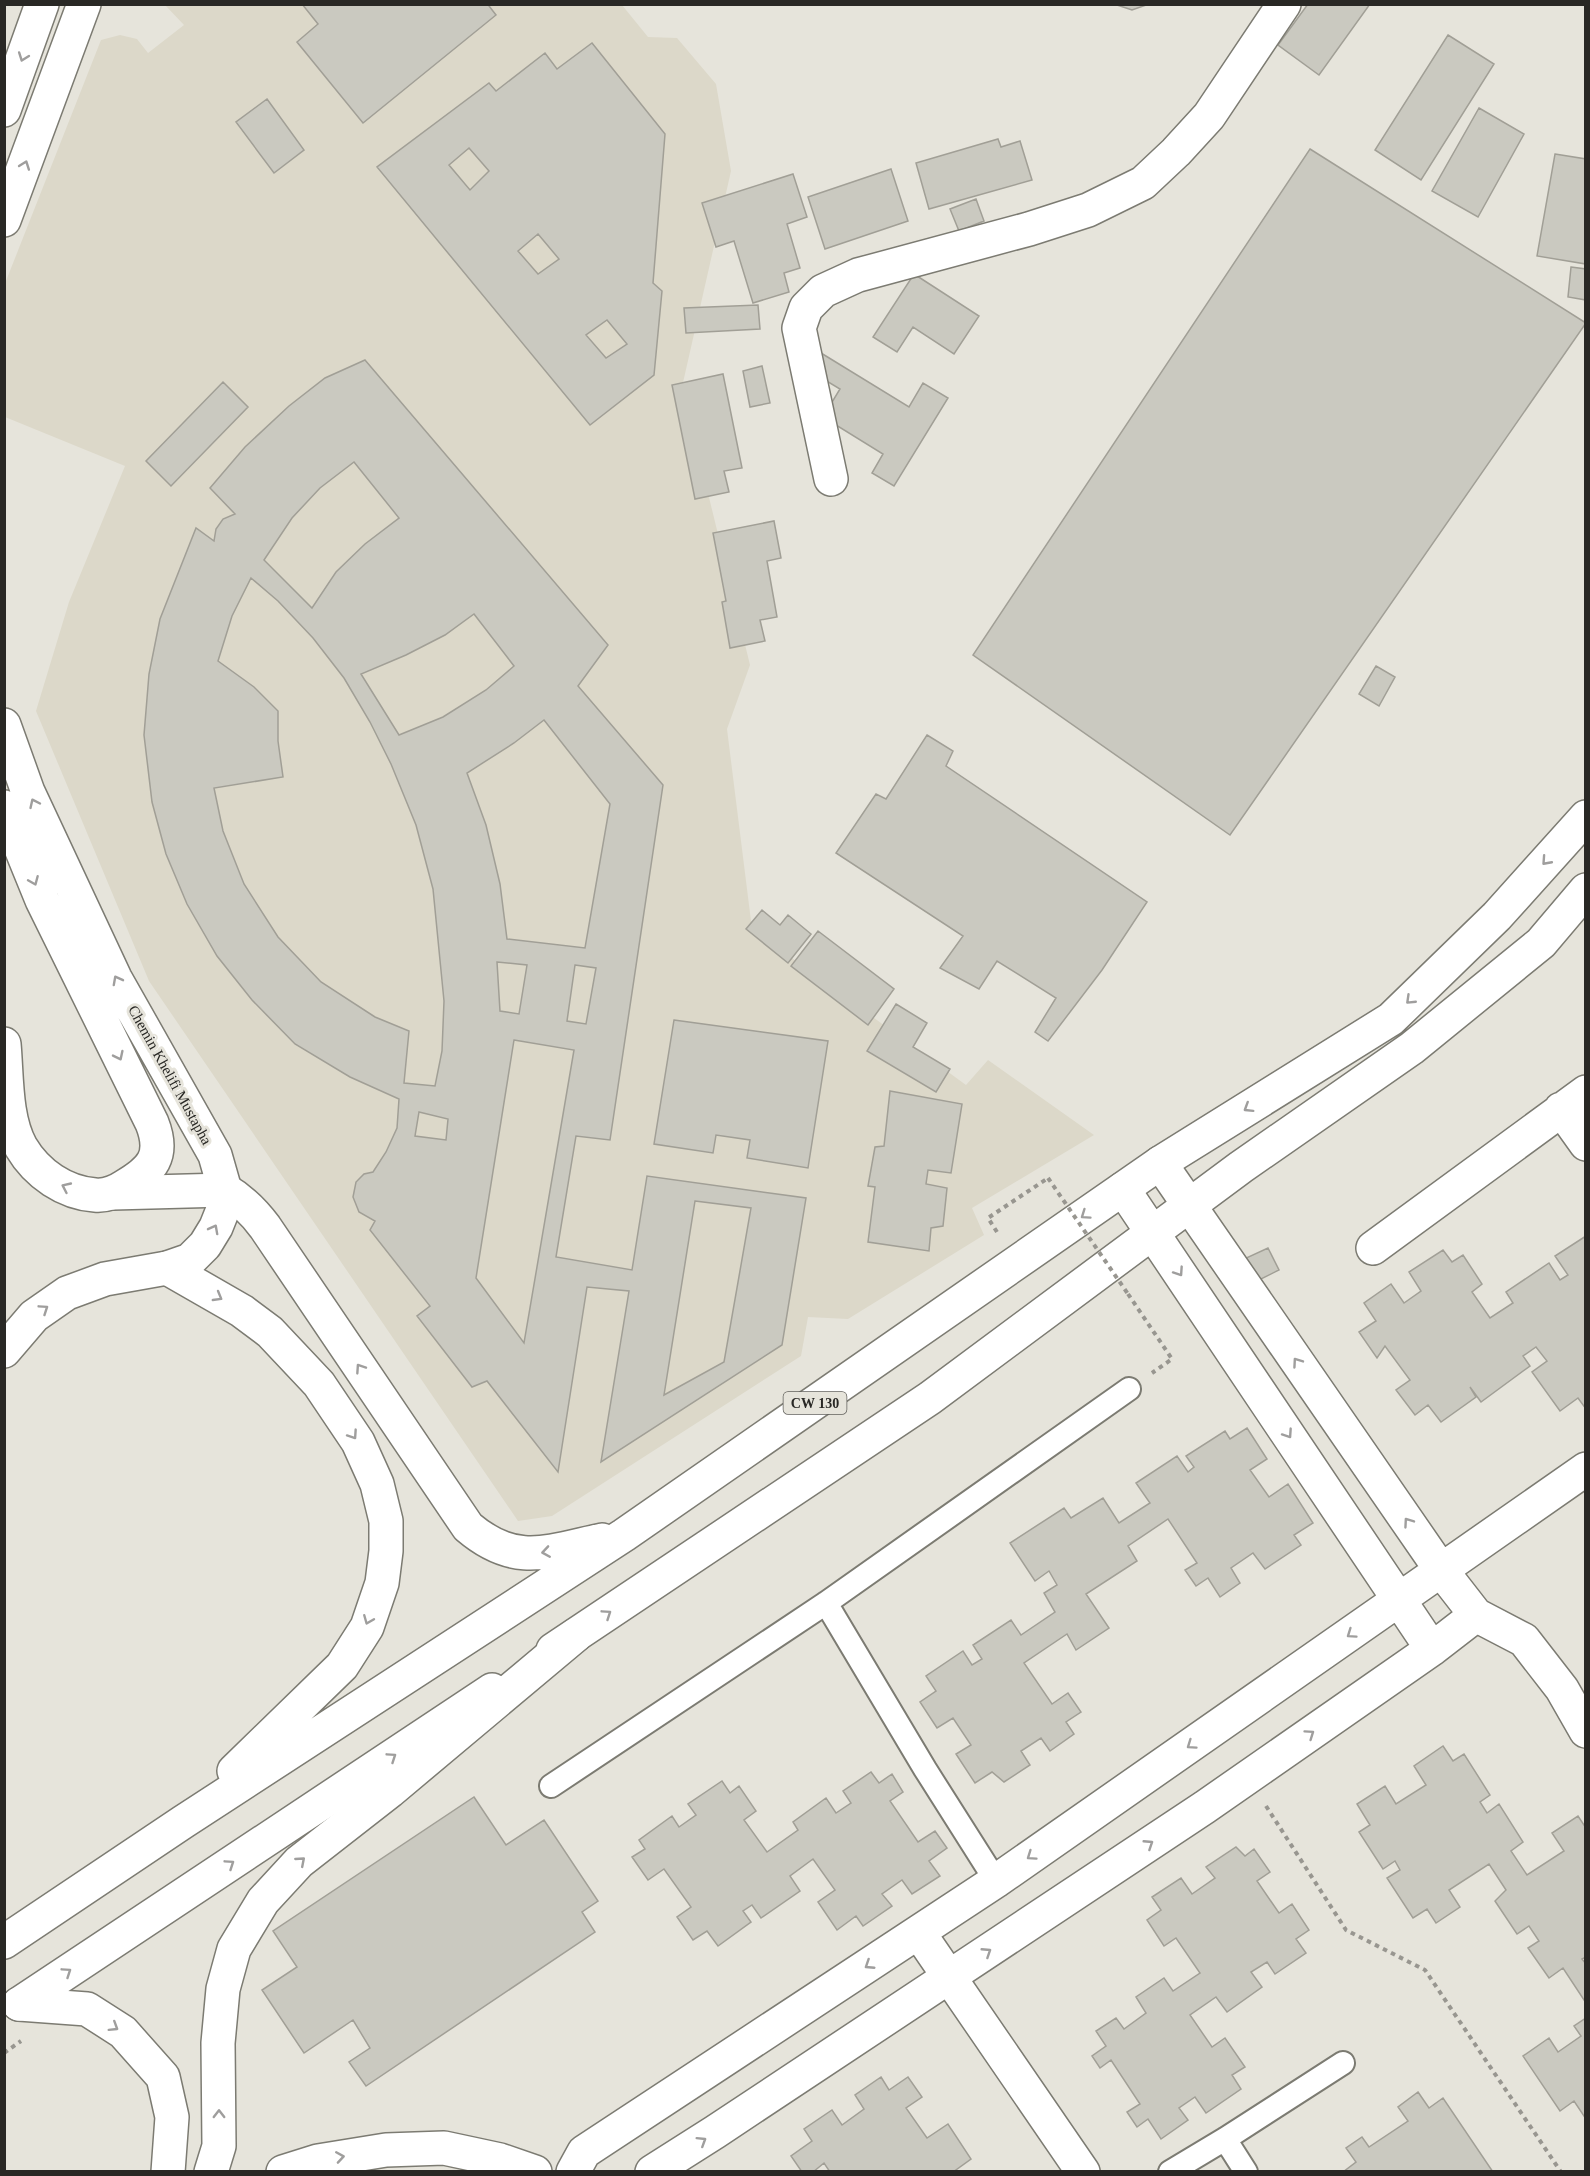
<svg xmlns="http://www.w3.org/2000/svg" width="1590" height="2176" viewBox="0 0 1590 2176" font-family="Georgia,serif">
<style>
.built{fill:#dcd8c9}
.building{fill:#cac9c0;stroke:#a19f96;stroke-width:1.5;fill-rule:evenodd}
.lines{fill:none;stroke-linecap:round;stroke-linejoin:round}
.service-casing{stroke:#7c7b72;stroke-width:26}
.minor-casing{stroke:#7c7b72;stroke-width:36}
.secondary-casing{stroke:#7c7b72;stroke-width:36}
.primary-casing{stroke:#7c7b72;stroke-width:36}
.trunk-casing{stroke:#7c7b72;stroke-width:36}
.path{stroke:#989690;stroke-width:4;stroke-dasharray:4.5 4.5;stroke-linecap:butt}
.service{stroke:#fff;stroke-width:22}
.minor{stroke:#fff;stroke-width:33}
.secondary{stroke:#fff;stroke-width:33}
.primary{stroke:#fff;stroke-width:33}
.trunk{stroke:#fff;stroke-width:33}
.path-bridge{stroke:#989690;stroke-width:4;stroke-dasharray:4.5 4.5;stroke-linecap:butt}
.oneway{stroke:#9f9e9d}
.labels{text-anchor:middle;stroke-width:6;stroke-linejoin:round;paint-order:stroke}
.shield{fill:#e6e4db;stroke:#62605c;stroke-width:1.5}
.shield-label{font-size:14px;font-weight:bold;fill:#292825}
.street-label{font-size:15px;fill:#292825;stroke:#e6e4db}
</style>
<rect width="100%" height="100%" fill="#e6e4db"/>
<path class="built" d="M165,5h457l26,32 29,1 39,46 15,87 -49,216 68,278 -23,64 25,200 214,156 22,-25 106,75 -122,73 12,27 -136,84 -40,-2 -7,39 -249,160 -34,5 -369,-540 -113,-270 33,-109 56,-136 -120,-49 -1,-131 97,-246 19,-5 17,4 11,14 36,-28z"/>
<path class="building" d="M302,4h188l-1,2 7,9 -133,108 -66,-81 21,-18z
M1114,4h35l-17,6z
M1308,4h62l-51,71 -41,-30z
M1448,35l46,29 -73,116 -46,-30z
M592,43l73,91 -12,149 9,8 -8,84 -64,50 -213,-258 112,-84 7,8 49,-38 12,16zM469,148l20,23 -19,19 -21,-25zM538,234l21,25 -21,15 -20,-23zM607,320l20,24 -21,14 -20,-23z
M267,99l37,51 -30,23 -38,-51z
M1479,108l45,26 -46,83 -46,-26z
M998,139l3,8 19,-6 12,39 -103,29 -13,-46z
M1310,149l276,174 -356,512 -257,-180z
M1555,154l31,5v105l-49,-8z
M891,169l17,52 -83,28 -17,-52z
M793,174l14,43 -20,7 13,44 -16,5 5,19 -36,11 -19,-62 -18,6 -14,-44z
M976,199l8,22 -25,10 -9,-22z
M1571,267l15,2v31l-18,-3z
M914,274l65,42 -25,38 -41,-27 -16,25 -24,-15z
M758,305l2,24 -74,4 -2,-25z
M821,353l88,54 14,-24 25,15 -54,88 -22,-13 11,-19 -60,-37 17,-28 -30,-18z
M365,360l243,285 -30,41 85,99 -53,355 -34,-4 -20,121 76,13 15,-94 159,22 -24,147 -181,117 28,-171 -42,-4 -29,185 -71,-91 -15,6 -55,-71 13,-10 -60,-76 5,-9 -16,-9 -6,-15 3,-15 8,-8 9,-2 13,-20 11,-24 2,-29 -49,-22 -55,-33 -43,-44 -35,-44 -30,-52 -21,-50 -14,-52 -8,-67 5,-61 11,-55 36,-91 18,13 2,-12 7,-10 12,-5 -25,-26 35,-41 44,-41 36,-28zM354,462l45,56 -34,26 -29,28 -24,36 -48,-48 28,-42 28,-30zM251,578l27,23 35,37 31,40 26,44 21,42 25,61 17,64 11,112 -2,50 -7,35 -31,-3 5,-52 -34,-14 -54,-35 -43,-45 -34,-53 -21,-53 -9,-43 69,-11 -5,-36v-30l-24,-24 -36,-26 14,-45zM474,614l40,52 -28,24 -43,27 -44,18 -38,-61 45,-19 39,-20zM544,720l66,84 -25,144 -78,-9 -7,-55 -14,-59 -19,-52 47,-30zM497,962l30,3 -8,49 -19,-3zM575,965l21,3 -10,56 -19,-3zM514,1040l60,10 -50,293 -48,-65zM419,1112l29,7 -2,21 -31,-4zM695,1201l56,7 -27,154 -60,33z
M762,366l8,37 -20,4 -7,-36z
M723,374l19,94 -18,3 5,21 -34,7 -23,-114z
M223,382l25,25 -77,79 -25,-25z
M774,521l7,37 -14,3 10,56 -17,3 5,21 -35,7 -8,-46 4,-1 -13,-68z
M1376,666l19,11 -16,29 -20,-12z
M927,735l26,16 -7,15 201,136 -45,68 -54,71 -13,-9 21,-34 -59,-37 -18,28 -39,-21 23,-32 -127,-83 40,-59 10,5z
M762,910l18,15 8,-10 23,19 -23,29 -42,-34z
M818,931l76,58 -26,36 -77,-59z
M896,1004l31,19 -14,24 37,22 -14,23 -69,-41z
M674,1020l154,21 -20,127 -61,-10 3,-18 -34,-5 -3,18 -59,-9z
M890,1091l72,13 -11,69 -23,-3 -2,14 21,4 -4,38 -12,2 -2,23 -61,-9 7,-55 -7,-1 7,-39 9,-1z
M1586,1236v173l-8,-11 -18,13 -28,-39 15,-11 -11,-14 -13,9 7,10 -49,36 -11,-15 6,10 -35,25 -13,-17 -13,10 -19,-25 14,-10 -25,-34 -8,12 -18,-26 17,-11 -12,-18 27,-19 13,19 17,-12 -12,-19 34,-22 9,12 11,-7 19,29 -10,8 18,26 23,-15 -7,-11 43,-29 11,17 8,-5 -13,-19z
M1268,1248l11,22 -24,12 -11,-23z
M1247,1428l20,31 -17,11 19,27 19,-13 25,39 -19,12 7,10 -36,24 -12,-16 -22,15 9,15 -20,14 -12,-19 -12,8 -11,-16 12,-7 -29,-44 -40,27 9,15 -51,33 23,34 -33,22 -9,-16 -43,29 28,41 16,-11 13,19 -15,10 8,12 -24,17 -9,-13 -20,13 9,14 -26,17 -12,-10 -17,11 -19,-29 15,-9 -18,-27 -16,10 -17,-26 16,-11 -10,-15 37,-25 9,14 10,-6 -9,-14 38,-25 10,15 34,-23 -11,-19 13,-8 -8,-14 -14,10 -25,-38 54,-35 7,10 32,-20 16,25 31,-20 -14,-20 41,-27 11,16 6,-5 -8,-11 39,-25 5,8z
M1443,1746l10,15 11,-7 26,41 -10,7 7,11 12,-9 24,38 -12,9 16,24 37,-24 -12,-18 26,-17 8,12v129l-4,2 4,5v39l-23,-35 -14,10 -21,-30 11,-7 -10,-15 -12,8 -22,-33 11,-11 -17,-26 -40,26 11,17 -24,16 -9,-14 -14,9 -26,-40 13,-8 -5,-9 -12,8 -24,-37 11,-7 -13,-21 28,-18 11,18 30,-19 -12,-19z
M871,1772l8,11 13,-9 11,18 -13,9 28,41 17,-11 12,17 -18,13 11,15 -28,18 -10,-14 -20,14 10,12 -29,20 -7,-10 -19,14 -19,-28 17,-12 -22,-31 -23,17 10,15 -39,27 -9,-13 -9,6 8,11 -33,24 -11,-15 -14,9 -16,-23 14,-10 -27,-38 -16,11 -16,-23 13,-8 -6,-9 33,-24 7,11 17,-12 -8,-11 34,-23 8,12 9,-7 17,25 -12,9 23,32 31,-22 -5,-8 33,-24 10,15 15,-10 -8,-12z
M474,1797l32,48 38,-25 54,81 -16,11 13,20 -229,154 -17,-24 21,-14 -17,-28 -49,33 -42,-63 35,-23 -24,-36z
M1236,1847l9,9 9,-7 16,23 -13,9 22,32 13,-9 17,26 -13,9 10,14 -31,21 -8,-12 -16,10 11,15 -35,25 -11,-15 -26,18 22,32 13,-9 20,29 -13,8 9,14 -35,24 -11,-16 -16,11 9,12 -27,19 -13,-20 -11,8 -10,-15 13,-8 -29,-44 -11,8 -8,-12 14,-10 -10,-15 20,-13 8,11 22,-16 -10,-16 28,-19 9,13 27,-18 -24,-35 -12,8 -17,-26 14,-10 -9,-13 29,-19 11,16 23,-16 -9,-11z
M1586,2018v101l-12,-18 -14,10 -37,-55 26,-18 9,14 23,-16 -7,-10z
M881,2077l8,13 19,-13 14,20 -16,11 21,30 21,-14 23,35 -18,13h-123l-6,-9 -11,9h-11l-11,-16 21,-15 -8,-12 28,-19 10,15 22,-16 -9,-14z
M1418,2092l11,16 14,-10 50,74h-150l13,-10 -10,-14 16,-11 7,10 39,-26 -10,-14z"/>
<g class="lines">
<defs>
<path id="service" d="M826,1603l99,166 71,112
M551,1786l275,-183 303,-214
M1225,2139l21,33
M1170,2172l55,-33 118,-76"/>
<path id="minor" d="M831,479l-32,-151 7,-20 17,-17 35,-16 171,-46 59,-19 55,-27 33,-31 33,-36 75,-112
M1561,1109l25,35
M1160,1163l281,407 35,45 48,25 38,49 24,42
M1123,1189l309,460
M1373,1248l213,-156
M919,1933l164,239
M283,2172l35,-11 68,-11 58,-2 56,12 35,12
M573,2172l11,-20 412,-271 590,-412
M652,2172l63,-40 490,-325 227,-158 44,-34"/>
<path id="secondary" d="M4,110l38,-106
M4,220l80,-216
M4,725l24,67 87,186 100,177 10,35 -1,17 -8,20 -11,18 -15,15 -23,8 -62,11 -38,14 -33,23 -30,35
M4,807l38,93 110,223c13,33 0,47 -27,63 -9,6 -18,10 -30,9 -30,-2 -58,-21 -74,-48 -16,-29 -14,-70 -17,-103"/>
<path id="primary" d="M113,1193l112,-3c17,10 29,22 40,37l203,300c47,40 79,25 134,13
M167,1268l75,43 28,21 49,52 39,58 19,42 9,37v30l-4,32 -15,44 -25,39 -108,105
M553,1650l377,-252 311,-231 171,-119 129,-105 45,-53
M4,1942l179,-120 441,-287 536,-372 231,-144 106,-103 89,-99
M19,2004l473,-314"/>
<path id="trunk" d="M19,2004l68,5 36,23 40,45 9,40 -4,55
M211,2172l8,-26 -1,-103 5,-54 11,-40 29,-48 36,-39 91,-71 186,-156"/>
</defs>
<use href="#service" class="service-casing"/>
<use href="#minor" class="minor-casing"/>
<use href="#secondary" class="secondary-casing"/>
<use href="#primary" class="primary-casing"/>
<use href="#trunk" class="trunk-casing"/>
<path class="path" d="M997,1232l-9,-14 60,-40
M1128,1294l44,65 -20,14
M1266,1806l80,124 79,40 136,202
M4,2053l17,-12"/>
<use href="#service" class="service"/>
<use href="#minor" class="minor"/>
<use href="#secondary" class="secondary"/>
<use href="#primary" class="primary"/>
<use href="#trunk" class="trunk"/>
<path class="path-bridge" d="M1048,1178l80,116"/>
</g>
<defs><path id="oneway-chevron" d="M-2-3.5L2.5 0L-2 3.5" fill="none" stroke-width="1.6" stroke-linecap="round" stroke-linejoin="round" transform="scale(1.5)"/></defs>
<g class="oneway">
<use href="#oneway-chevron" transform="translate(23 57) rotate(110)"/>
<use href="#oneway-chevron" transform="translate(25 165) rotate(-70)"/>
<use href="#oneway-chevron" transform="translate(34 803) rotate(-115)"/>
<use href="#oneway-chevron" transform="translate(1546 861) rotate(132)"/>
<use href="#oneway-chevron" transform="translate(34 881) rotate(67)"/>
<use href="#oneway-chevron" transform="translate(117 980) rotate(-118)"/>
<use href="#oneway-chevron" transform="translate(1410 1000) rotate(136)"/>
<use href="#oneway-chevron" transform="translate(119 1056) rotate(64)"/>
<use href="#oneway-chevron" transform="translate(1248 1108) rotate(148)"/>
<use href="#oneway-chevron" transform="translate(66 1187) rotate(-155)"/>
<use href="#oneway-chevron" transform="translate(1085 1215) rotate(145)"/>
<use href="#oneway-chevron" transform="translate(214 1229) rotate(-62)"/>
<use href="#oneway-chevron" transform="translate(1179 1272) rotate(56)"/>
<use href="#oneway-chevron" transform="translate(218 1297) rotate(30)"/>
<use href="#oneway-chevron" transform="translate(44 1309) rotate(-34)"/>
<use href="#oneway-chevron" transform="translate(1297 1362) rotate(-125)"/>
<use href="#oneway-chevron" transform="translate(360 1368) rotate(-124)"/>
<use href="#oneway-chevron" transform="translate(1288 1434) rotate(56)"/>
<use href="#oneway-chevron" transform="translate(353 1435) rotate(56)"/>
<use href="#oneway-chevron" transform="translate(1408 1522) rotate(-125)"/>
<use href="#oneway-chevron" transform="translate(546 1552) rotate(171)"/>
<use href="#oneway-chevron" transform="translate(607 1614) rotate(-34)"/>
<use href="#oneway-chevron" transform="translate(368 1620) rotate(112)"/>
<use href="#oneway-chevron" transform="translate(1351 1634) rotate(145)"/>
<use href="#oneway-chevron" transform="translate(1310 1734) rotate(-35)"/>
<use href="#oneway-chevron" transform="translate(1191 1745) rotate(145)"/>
<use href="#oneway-chevron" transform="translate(392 1757) rotate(-34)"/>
<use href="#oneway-chevron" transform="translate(1149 1844) rotate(-33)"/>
<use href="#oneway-chevron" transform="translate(1031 1856) rotate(145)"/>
<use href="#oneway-chevron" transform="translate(301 1861) rotate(-41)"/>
<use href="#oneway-chevron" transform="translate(230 1864) rotate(-34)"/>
<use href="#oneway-chevron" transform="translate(987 1952) rotate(-33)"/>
<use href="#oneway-chevron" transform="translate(869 1965) rotate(147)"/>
<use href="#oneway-chevron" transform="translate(67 1972) rotate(-34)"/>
<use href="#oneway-chevron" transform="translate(114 2027) rotate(32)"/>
<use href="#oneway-chevron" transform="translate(219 2114) rotate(-90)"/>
<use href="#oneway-chevron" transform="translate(702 2141) rotate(-32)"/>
<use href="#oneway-chevron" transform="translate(340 2157) rotate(-9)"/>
</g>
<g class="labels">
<rect class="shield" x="783.5" y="1392" width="63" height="22" rx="4.5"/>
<g class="shield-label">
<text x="815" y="1408">CW 130</text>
</g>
<g class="street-label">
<text transform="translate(170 1075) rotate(61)" y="5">Chemin Khelifi Mustapha</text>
</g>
</g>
<rect width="1590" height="2176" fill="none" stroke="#292825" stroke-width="12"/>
</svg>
